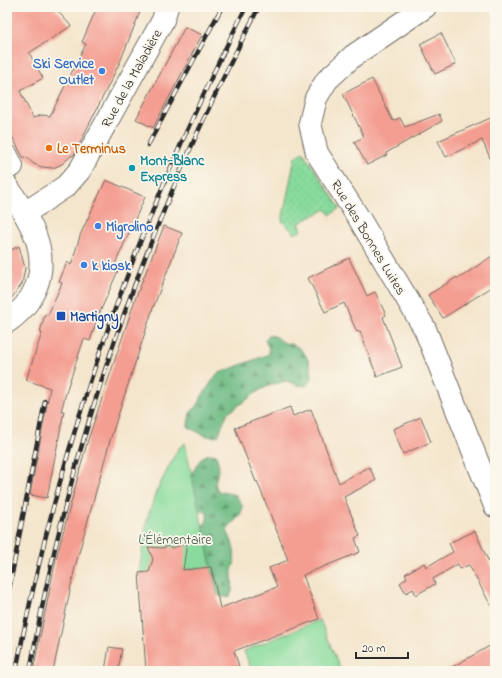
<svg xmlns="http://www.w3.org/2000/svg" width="502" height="678" viewBox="0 0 502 678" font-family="'Indie Flower',sans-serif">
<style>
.grass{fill:url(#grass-dots);stroke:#5a8364}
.forest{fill:url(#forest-firs);stroke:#4c7358}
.green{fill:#89db9d;stroke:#5a8364}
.building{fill:#f49d91}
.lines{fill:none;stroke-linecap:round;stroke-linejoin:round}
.minor-casing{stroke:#716c64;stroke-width:24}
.minor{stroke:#fff;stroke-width:22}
.rail-casing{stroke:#2b2b2b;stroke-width:4.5}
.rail{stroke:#fbf7ec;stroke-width:3;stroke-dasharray:9;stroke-linecap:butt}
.shop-dot{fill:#3f7fe0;stroke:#fbf7ec;stroke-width:1.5}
.food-dot{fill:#e8710a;stroke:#fbf7ec;stroke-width:1.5}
.culture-dot{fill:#0f9aa8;stroke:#fbf7ec;stroke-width:1.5}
.transit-dot{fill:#1a4fb4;stroke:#fbf7ec;stroke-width:1.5}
.labels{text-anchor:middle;stroke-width:3.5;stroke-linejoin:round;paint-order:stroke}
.shop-label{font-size:14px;font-weight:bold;fill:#366cbe;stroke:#fbf7ec;text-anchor:start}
.street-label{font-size:14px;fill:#2b2b2b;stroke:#fbf7ec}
.food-label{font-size:14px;font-weight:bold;fill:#c56008;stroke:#fbf7ec;text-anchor:start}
.culture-label{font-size:14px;font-weight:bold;fill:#0d838f;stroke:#fbf7ec;text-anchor:start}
.transit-label{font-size:14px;font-weight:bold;fill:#164399;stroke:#fbf7ec;text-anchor:start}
.park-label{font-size:14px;fill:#425748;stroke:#fbf7ec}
</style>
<defs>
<pattern id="grass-dots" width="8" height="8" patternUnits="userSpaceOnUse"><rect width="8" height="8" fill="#89db9d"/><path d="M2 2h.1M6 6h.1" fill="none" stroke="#76bc87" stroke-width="1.8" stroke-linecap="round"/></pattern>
<pattern id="forest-firs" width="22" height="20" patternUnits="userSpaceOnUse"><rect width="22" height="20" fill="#6ebb84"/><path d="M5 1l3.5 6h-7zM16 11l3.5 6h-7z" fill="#5b986c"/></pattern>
</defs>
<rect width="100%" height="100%" fill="#fbf7ec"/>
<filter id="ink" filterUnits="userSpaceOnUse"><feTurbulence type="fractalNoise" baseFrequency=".025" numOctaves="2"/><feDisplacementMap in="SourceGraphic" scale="8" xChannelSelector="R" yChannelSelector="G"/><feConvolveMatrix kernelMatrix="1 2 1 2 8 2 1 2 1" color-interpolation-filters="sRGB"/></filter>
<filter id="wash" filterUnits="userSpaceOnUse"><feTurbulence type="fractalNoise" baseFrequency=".012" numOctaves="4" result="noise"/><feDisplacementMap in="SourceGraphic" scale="16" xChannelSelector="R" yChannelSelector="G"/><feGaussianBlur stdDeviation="0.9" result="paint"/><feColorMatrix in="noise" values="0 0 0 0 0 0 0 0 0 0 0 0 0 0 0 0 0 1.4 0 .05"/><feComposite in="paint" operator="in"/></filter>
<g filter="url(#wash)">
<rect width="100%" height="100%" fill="#f4e6cd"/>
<path class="grass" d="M303,152l37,56 -10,7 -4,-6 -27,14 3,7 -7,4 -13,-13 13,-64z"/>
<path class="forest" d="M269,335c12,2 8,4 16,8 3,1 6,1 9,2 13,6 18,21 18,34l-6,7 -8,-1 -12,-4 -15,4 -11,5 -33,24 -9,22c-10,3 -19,-4 -29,-8l-1,-3 2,-12 9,-10 3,-7 15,-22 52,-20v-5l-4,-9z
M211,454l5,1 3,11 -4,18 3,7 18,4 7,12c-3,13 -11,13 -16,24 6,11 9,22 7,34 -1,3 -3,6 -2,9 0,8 2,15 -2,22 -6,2 -9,1 -13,-2l-4,-21 -3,-5 -11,-41c7,-3 9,-6 8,-14l-4,-2 -9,-1 -3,-36c7,-8 8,-19 20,-20z"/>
<path class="green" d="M185,443l26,124 -72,6 8,-54 9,-27 22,-43z
M320,620l21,51h-89l-8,-20z"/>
<g id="blocks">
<path class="building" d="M7,7h47l17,19 -42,27 14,25 -23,13 13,27 8,-3 9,1 36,-72 -4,-2 15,-35h45l-22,55 -46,93 -3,1 -9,8 -9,4 -11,-1 -8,-3 -7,-6 -4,-1 -16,-30z
M185,27l17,8 -49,93 -17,-9z
M441,33l15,31 -21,10 -15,-30z
M372,79l21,42 7,-3 5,9 34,-13 3,7 -56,32 1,2 -20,10 -13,-23 10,-5 -21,-43z
M495,116v53l-13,-29 -36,17 -8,-16z
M106,180l39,17 -30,67 5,2 -23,53 -7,22 -6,-2 -16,47 -7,25h3l-17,87 -17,-3 20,-107 -24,-8 16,-47 -2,-1 5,-18 3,1 14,-32 -3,-1 8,-20 4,3 10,-32z
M164,226l18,7 -29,75 -42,129 -36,130 -22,104h-20l23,-112 31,-116 49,-146z
M19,246l6,22 -3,16 -15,20v-52z
M495,254v31l-52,33 -15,-23 29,-18 1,2z
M349,258l18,38 8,-4 11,23 -3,2 19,50 -25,10 -17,-46 -3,1 -13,-29 -19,9 -17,-34z
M290,407l3,9 18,-7 28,74 30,-16 7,13 -32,17 16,39 -5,2 5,14 -57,23 16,44 -85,32 5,15 -20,5h-73l-7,-98 10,-1 4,-13 -5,-12 14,1 6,-2 4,2 15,-5 -4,27 28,-3 9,41 57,-21 -8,-19 19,-8 -19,-49 -12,-30 -1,1 -21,-54z
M421,417l10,25 -28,12 -10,-25z
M475,531l20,45v37l-26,-48 -9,4 -2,-5 -25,15 2,5 -19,11 -3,-6 -7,4 -6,-10 7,-5 -2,-4 19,-11 2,4 27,-15 -4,-9z
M495,643v28h-50z
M109,647l13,2 -4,22h-13z"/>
</g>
</g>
<g filter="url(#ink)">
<use href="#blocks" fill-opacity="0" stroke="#716c64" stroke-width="1"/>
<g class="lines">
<defs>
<path id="minor" d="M425,7l-72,49 -26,24 -11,18 -6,25 7,30 43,67 65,109 70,177
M7,156l5,10
M7,186c20,30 44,64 29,101 -6,15 -16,26 -29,35
M25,213l41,-27 14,-16 83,-150 4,-13"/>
</defs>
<use href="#minor" class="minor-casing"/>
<use href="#minor" class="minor"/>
<defs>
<path id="rail" d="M148,145l74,-138
M7,600l38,-199
M16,671c44,-232 123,-454 230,-664
M30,671c40,-232 120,-456 229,-664"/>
</defs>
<use href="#rail" class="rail-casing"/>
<use href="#rail" class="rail"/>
</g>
</g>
<g class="shop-dot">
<circle cx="102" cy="71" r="4"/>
<circle cx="98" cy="226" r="4"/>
<circle cx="84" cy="265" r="4"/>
</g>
<circle class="food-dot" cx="49" cy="148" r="4"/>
<circle class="culture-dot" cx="132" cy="168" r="4"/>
<rect class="transit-dot" x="56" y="311" width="10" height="10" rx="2"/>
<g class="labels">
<g class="shop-label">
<text x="94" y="68" text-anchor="end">Ski Service<tspan x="94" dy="16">Outlet</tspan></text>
<text x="106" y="231">Migrolino</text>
<text x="92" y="270">k kiosk</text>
</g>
<g class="street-label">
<text transform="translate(131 78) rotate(-61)" y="5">Rue de la Maladière</text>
<text transform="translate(369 237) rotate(59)" y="5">Rue des Bonnes Luites</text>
</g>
<g class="food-label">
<text x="57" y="153">Le Terminus</text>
</g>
<g class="culture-label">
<text x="140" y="165">Mont-Blanc<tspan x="140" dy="16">Express</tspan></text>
</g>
<g class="transit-label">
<text x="70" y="321">Martigny</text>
</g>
<g class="park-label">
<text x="175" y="544">L'Élémentaire</text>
</g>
</g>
<rect width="502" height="678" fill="none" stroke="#fbf7ec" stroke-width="24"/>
<path d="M356 652v6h52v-6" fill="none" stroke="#2b2b2b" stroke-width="2"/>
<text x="362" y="652" font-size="12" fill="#2b2b2b" stroke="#fbf7ec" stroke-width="3" paint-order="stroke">20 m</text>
</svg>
